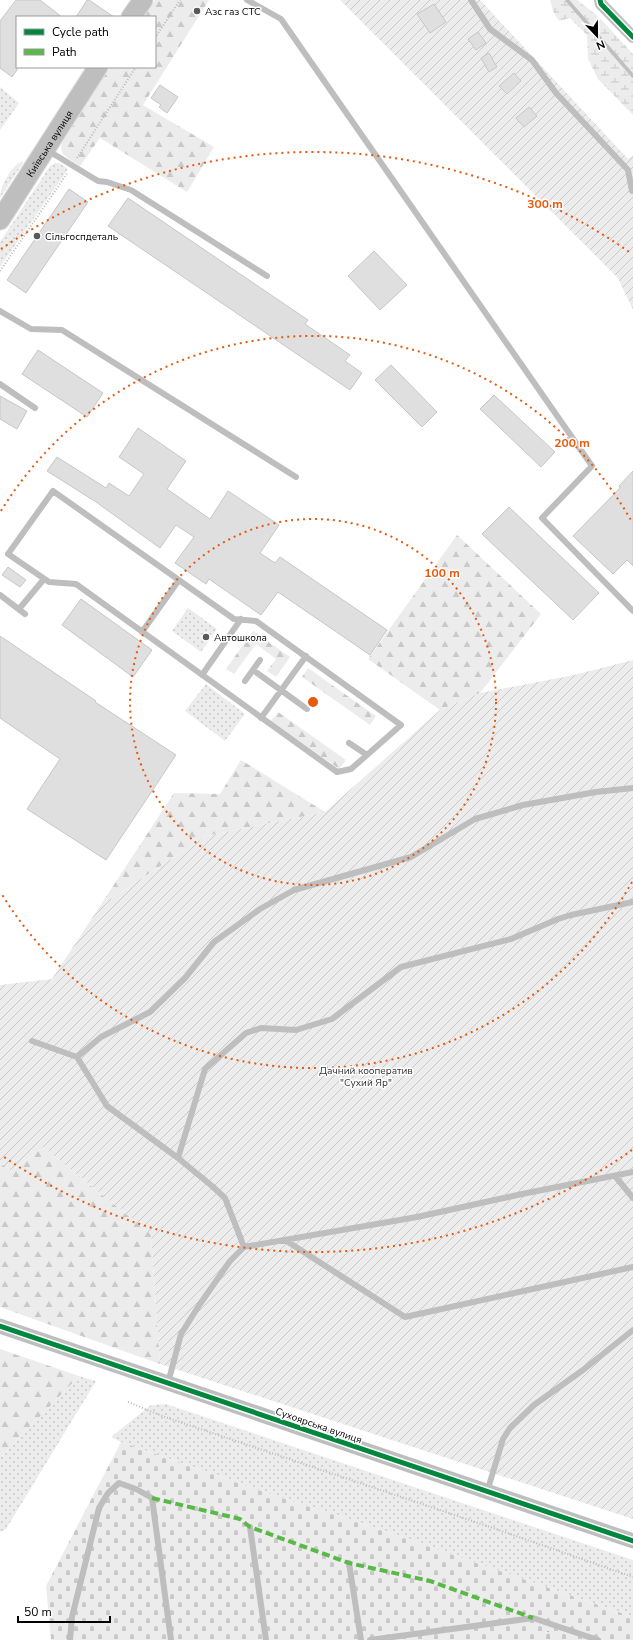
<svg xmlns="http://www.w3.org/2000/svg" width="633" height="1640" viewBox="0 0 633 1640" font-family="'Nunito Sans',sans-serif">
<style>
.grass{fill:url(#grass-dots)}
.forest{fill:url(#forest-firs)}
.wetland{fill:url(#wetland-marsh)}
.cemetery{fill:url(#cemetery-stones)}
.garden{fill:url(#garden-furrows)}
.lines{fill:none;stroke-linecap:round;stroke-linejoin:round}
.stream{stroke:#bfbfbf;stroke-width:3.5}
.building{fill:#dfdfdf;stroke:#c7c7c7}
.primary-casing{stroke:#dbdbdb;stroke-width:21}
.path{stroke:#b9b9b9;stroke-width:2;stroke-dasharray:1 2;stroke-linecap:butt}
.service{stroke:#bebebe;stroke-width:6}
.minor{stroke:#bebebe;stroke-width:12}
.tertiary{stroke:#bebebe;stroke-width:15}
.primary{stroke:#bebebe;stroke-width:19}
.quiet{stroke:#58b947;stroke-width:4;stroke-dasharray:8 4;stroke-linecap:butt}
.cycleway-casing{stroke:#fff;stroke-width:8}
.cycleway{stroke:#00873e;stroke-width:5}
.ring{fill:none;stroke:#e8590c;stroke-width:2;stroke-dasharray:2 4}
.poi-dot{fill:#595959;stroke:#fff;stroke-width:1.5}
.labels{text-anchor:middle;stroke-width:3;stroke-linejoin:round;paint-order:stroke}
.poi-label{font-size:10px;fill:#000;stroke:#fff;text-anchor:start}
.street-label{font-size:10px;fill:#000;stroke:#fff}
.park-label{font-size:10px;fill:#333;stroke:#fff}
.centre{fill:#e8590c;stroke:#fff;stroke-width:2}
.ring-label{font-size:12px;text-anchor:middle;font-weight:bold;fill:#e8590c;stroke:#fff;stroke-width:3;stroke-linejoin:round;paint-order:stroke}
</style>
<defs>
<pattern id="grass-dots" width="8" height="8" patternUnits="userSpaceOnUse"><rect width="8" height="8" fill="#ececec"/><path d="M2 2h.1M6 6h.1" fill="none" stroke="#c9c9c9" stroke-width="1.8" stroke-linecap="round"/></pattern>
<pattern id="forest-firs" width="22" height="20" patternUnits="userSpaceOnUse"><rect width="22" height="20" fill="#ececec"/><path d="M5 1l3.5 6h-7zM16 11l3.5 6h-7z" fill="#c9c9c9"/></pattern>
<pattern id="wetland-marsh" width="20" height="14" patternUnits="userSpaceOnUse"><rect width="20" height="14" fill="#ececec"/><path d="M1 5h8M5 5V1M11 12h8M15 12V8" fill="none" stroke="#c9c9c9"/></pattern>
<pattern id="cemetery-stones" width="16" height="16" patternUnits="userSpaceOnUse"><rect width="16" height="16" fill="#ececec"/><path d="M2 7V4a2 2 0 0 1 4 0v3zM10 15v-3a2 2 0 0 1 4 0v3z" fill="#c9c9c9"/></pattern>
<pattern id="garden-furrows" width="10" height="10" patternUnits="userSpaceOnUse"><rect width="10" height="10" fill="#ececec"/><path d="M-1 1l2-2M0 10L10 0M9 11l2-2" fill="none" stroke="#c9c9c9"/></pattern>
</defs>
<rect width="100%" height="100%" fill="#fff"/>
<path class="grass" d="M0,87l19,16 -19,27z
M23,161v2l-23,35c0,-11 11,-33 23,-37z
M55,163h4l9,6 -68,98v-25l50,-76z
M188,608l29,21 -16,23 -29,-21z
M206,684l39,30 -20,27 -40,-30z
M79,1376l17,5 -90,148 -6,3v-74z
M166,1404l467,156v57l-255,-88 -114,-37 -143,-50 -10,-5 40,-32z"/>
<path class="forest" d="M155,0h54l-66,105 71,42 -27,45 -87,-54 -20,28c-9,-6 -22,-10 -18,-23l48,-76h45v-50h-12z
M457,535l84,79 -61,79 -40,17 -72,-51z
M253,631l37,26 -14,20 -9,-6 9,-12 -20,-15 -22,30 -8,-5z
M308,668l68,48 -6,9 -68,-48z
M278,712l68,48 -7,9 -68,-48z
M241,760l84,52 -119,24 -106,70 74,-113 46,1z
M43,1147l108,87 9,130 -160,-57v-144l12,8z
M0,1349l79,27 -79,82z"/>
<path class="wetland" d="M550,0h27l21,16 35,38v61l-35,-36 -10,-20 -1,-24 -17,-17 -11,3 -6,-10z"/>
<path class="cemetery" d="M121,1442l143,50 114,37 255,88v23h-582l-5,-54z"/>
<path class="garden" d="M340,0h140l148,159 5,-4v155l-15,-32z
M633,660v859l-473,-155 -9,-130 -108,-87 -31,24 -12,-8v-178l52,-6 48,-73 106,-70 119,-24 115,-102 40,-17 94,-18z"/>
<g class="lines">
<path class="stream" d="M567,0l66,76"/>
</g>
<path class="building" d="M16,0h24l22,17h-45v53l-5,7 -12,-9v-47z
M87,0h2l25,17h-38z
M434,4l12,18 -16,11 -13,-19z
M478,32l8,11 -10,7 -8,-11z
M489,53l8,14 -8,5 -8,-14z
M514,73l7,8 -14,13 -8,-8z
M160,85l18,12 -11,16 -8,-6 2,-2 -10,-7z
M529,107l8,9 -13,11 -8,-9z
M69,189l19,13 -62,91 -19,-13z
M128,198l180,122 -3,4 45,31 -5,6 17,12 -12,17 -242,-164z
M374,251l33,34 -27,25 -32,-34z
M38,350l65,43 -16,24 -65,-43z
M391,365l46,47 -15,15 -47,-47z
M494,395l61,57 -14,15 -61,-58z
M0,396l27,15 -10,18 -17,-10z
M138,428l48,33 -19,28 43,30 18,-28 51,34 -19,28 15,10 5,-6 107,73 -17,25 -92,-63 -17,23 -52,-36 -3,5 -31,-21 19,-26 -18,-12 -16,23 -64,-46 -49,-31 10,-14 49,31 3,-5 20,13 15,-22 -25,-17z
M633,471v95l-6,-6 -14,14 -40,-38 47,-48 -1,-2z
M509,507l90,86 -26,27 -91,-86z
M8,567l18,13 -6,7 -18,-12z
M81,599l71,51 -19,27 -71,-52z
M0,636l96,65 -1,1 81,53 -70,105 -79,-51 33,-50 -60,-41z"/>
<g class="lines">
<defs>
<g id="primary">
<path d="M131,17l12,-17"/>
<path id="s1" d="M0,220l98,-153"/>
</g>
</defs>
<use href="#primary" class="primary-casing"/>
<path class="path" d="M155,38l25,-38
M77,158l59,-91
M0,271l68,-99
M128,1402l34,14 334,113 137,48
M548,1631l1,9"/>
<path class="service" d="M247,0l34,19 311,447 -50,52 91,93
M471,0l19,29 42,31 24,33 72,77 4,21
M47,150l51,31 9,1 24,8 136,86
M0,311l31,18 31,1 234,147
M0,384l35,24
M0,595l25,19
M19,609l25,-30
M142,632l37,-52
M253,670l54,39
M202,675l39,-56
M245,681l15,-21
M261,718l45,-62
M349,743l18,12 -16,14 -14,3 -261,-188 -27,-2 -41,-28 45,-63 181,128 22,2 145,104 -34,30
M32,1041l45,16 30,49 71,52 34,28 13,12 19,49 -14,14 -30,43 -19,30 -13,49
M77,1057l24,-20 49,-25 35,-34 29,-36 46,-33 34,-19 117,-33 64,-38 48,-14 73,-13 37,-4
M178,1158l27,-89 41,-36 15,-5 35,2 36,-11 69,-52 110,-28 47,-20 13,-4 62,-13
M615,1176l18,22
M285,1240l120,77 228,-50
M244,1247l173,-30 105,-23 111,-22
M487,1492l16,-53 7,-11 24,-23 49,-35 50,-40
M250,1527l16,113
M349,1563l12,77
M70,1640l2,-23 27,-109 9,-15 11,-10 17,6 16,9 19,142
M370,1640l163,-22 65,22"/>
<path class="minor" d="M600,0l1,4 32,33"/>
<path class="tertiary" d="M0,1326l633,215"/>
<use href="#primary" class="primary"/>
<path class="quiet" d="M152,1498l88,21 10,8 99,36 81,18 103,37"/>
<defs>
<path id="cycleway" d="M600,0l1,4 32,33
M0,1326l633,215"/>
</defs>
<use href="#cycleway" class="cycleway-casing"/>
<use href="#cycleway" class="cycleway"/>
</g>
<g class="ring">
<circle cx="313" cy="702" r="183"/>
<path d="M632 882A366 366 0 0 1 1 893M1 511A366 366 0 0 1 632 522"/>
<path d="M632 1150A550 550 0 0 1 1 1155M1 249A550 550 0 0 1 632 254"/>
</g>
<g class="poi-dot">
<circle cx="197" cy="11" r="4"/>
<circle cx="37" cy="236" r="4"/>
<circle cx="206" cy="637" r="4"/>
</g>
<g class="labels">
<g class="poi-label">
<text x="205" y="15">Азс газ СТС</text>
<text x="45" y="240">Сільгоспдеталь</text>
<text x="214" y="641">Автошкола</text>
</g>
<g class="street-label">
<text dy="4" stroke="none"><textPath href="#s1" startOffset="91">Київська вулиця</textPath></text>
<text transform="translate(319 1425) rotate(19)" y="4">Сухоярська вулиця</text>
</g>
<g class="park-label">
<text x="366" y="1074">Дачний кооператив<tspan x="366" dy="12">"Сухий Яр"</tspan></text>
</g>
</g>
<circle cx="313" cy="702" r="6" class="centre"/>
<g class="ring-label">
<text x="545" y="208">300 m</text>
<text x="572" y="447">200 m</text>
<text x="442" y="577">100 m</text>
</g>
<rect x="16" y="16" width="140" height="52" fill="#ffffff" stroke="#999999"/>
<rect x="24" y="29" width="20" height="6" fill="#00873e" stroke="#999999"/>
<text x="52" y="36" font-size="12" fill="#000000">Cycle path</text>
<rect x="24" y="49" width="20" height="6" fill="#58b947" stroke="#999999"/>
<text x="52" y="56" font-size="12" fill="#000000">Path</text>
<g transform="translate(597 36) rotate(158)" stroke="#ffffff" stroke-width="3" paint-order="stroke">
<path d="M0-3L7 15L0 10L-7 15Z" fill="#000000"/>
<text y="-6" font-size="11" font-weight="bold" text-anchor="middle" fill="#000000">N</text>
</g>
<path d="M18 1616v6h92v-6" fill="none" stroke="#000000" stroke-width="2"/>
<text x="24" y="1616" font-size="12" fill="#000000" stroke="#ffffff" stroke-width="3" paint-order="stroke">50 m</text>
</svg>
